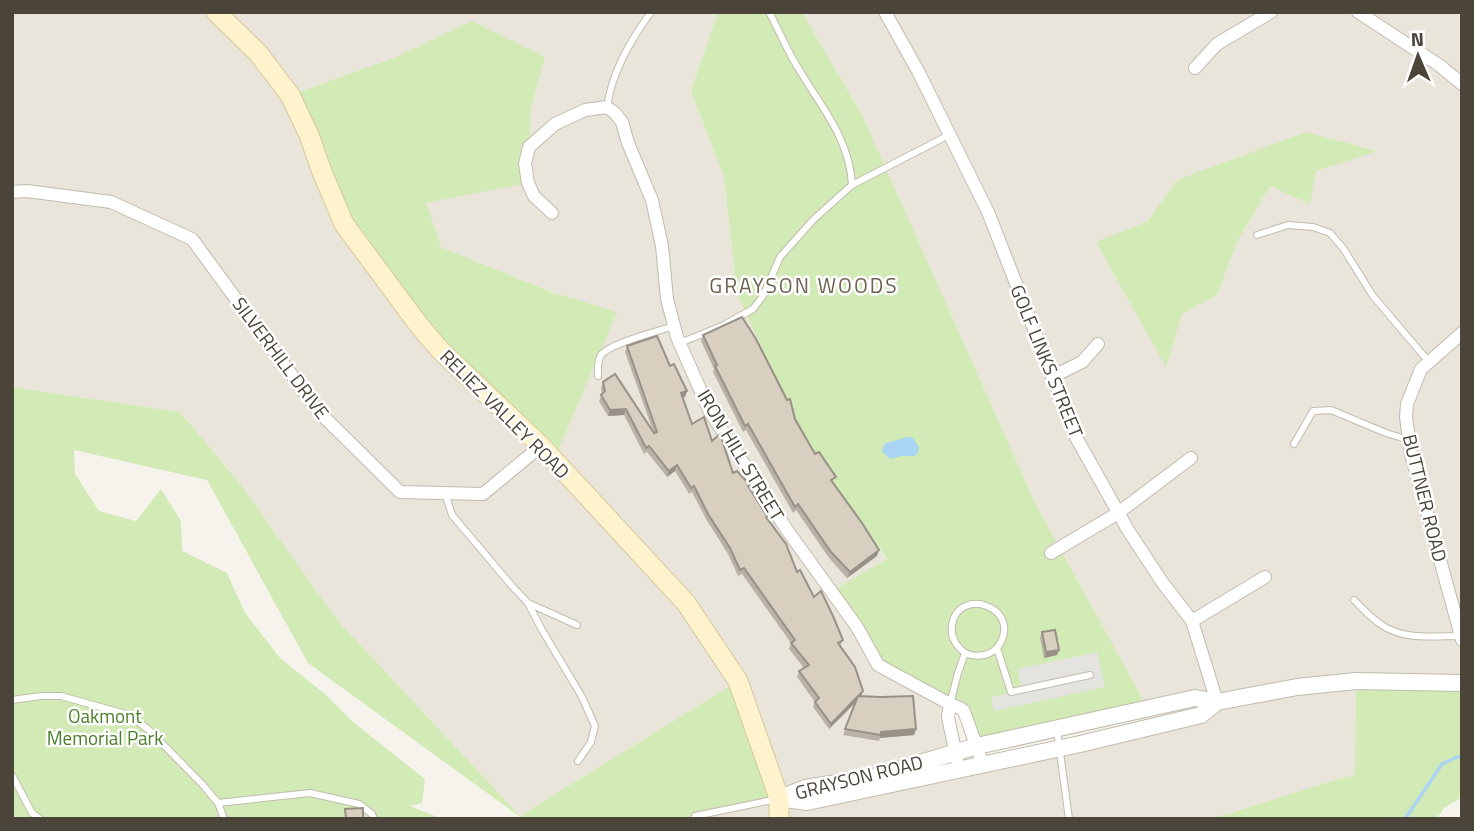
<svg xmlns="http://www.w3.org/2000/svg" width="1474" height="831" viewBox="0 0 1474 831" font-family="'Titillium Web',sans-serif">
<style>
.residential{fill:#eae5da;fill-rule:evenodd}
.green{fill:#d2eab5}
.parking{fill:#e5e3e0}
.water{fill:#a9d4f2}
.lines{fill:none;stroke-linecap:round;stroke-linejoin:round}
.stream{stroke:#a9d4f2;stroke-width:3.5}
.service-casing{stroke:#c2bbae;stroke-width:8}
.minor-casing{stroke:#c2bbae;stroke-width:14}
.tertiary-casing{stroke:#c2bbae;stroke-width:18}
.secondary-casing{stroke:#d6c79b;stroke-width:21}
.service{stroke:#fff;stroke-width:6}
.minor{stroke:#fff;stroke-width:12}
.tertiary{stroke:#fff;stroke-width:16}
.secondary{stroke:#fff3cd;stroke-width:19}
.wall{fill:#bab2a6}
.shaded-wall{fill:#979187}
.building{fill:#d8cfc1;stroke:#979187;stroke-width:2}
.labels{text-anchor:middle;stroke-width:5;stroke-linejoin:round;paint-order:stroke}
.street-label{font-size:19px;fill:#4b4439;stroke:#fff}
.park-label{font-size:19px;fill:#4a7f2a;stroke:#fff}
.neighbourhood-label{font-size:21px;letter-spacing:2px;fill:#6e6250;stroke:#fff}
</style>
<rect width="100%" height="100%" fill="#f6f3ec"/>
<path class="residential" d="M12,12h706l-27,79 33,86 13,117 68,148 82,118 -55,31 112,108 11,53 -82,25 87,-6 256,-68 -69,4 -112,-204 -172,-386 -61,-105h660v671l-107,91 -131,41 -17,4h-513l44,-138 -218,135 -182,-195 -98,-137 -60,-72 -168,-25zM545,57l-14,51 -3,74 -103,21 16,44 110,45 65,20 -198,12 -128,-229 104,-37zM1305,132l71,19 -106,35 -33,56 -20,53 -35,19 -86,-72 52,-21 97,-65z"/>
<path class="green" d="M718,12h84l61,105 172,386 112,204 -169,39 -14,-37 -86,-44 -46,-74 55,-32 -82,-117 -68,-148 -13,-117 -33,-86z
M472,21l73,36 -14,51 -3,75 -102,20 15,44 110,45 66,20 -63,148 -114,-110 -96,-126 -54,-129 104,-37z
M1306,132l71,19 -61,20 -6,33 -40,-18 -33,56 -20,53 -35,19 -16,53 -70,-125 52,-21 29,-41z
M12,387l168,25 60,72 98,137 182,195 218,-135 41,117 -85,21h-171l-215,-156 -101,-183 -133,-30 1,24 24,37 37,10 25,-32 20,32 1,30 45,22 18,40 35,45 46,37 27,27 72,57 -3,24 -12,3 32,13h-430z
M1356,681l106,2v114l-18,11 -8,11h-229l17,-4 131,-41z"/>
<path class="parking" d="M1097,652l8,35 -111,24 -3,-14 31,-7 -5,-21z"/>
<path class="water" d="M907,437h5l7,10 -1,6 -4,3h-13l-11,3 -8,-8 2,-7z"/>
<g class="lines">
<path class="stream" d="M1405,819l37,-55 20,-9"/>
<defs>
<path id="service" d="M769,12c11,20 19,41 31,59 22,37 50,69 52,114
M607,107c5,-35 23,-66 44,-95
M1257,235l31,-10 25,2 17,6 13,15 30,48 56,66
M680,343l42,-17 31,-17 10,-13 17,-39 34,-38 38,-34 97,-50
M598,376c0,-7 -1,-15 3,-21 9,-12 58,-24 73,-29
M1294,444l19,-33 18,-1 55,23 23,7
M445,493l7,22 60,71 16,17 14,27 40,67 13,29 -4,16 -13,19
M1354,600c8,8 16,17 25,23 23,18 55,13 82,13
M528,603l49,22
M965,653c12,5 22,4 32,-5
M12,700l29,-4h20l68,19 20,15 54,55 15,18 6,16
M950,704l8,-31 7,-20c-9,-7 -15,-16 -13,-28 7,-41 74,-16 45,23l14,44 79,-17
M1057,730l12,89
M12,775l20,38 8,6
M218,803l92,-10 49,11 13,10 2,5
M694,819l1,-3 82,-17"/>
<path id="minor" d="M885,12l33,59 70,141 89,227 51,91 34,52 30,39 25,81
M1358,12l81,53 23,19
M1195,68l22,-24 54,-32
M12,192l15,-1 84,11 81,37 126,172 82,81 83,2 58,-48
M552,213l-18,-17 -6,-13 -3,-19 4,-17 26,-23 30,-14 22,-3 8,6 7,9 6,21 24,57 10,46 5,53 10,38 33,75 77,118 70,97 21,38 72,39
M1462,333l-41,36 -14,35 -1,13 5,37 51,186
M1052,377l30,-15 16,-18
M1051,553l67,-40 73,-55
M1192,621l73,-44
M957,760l-9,-43 2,-13 10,4 4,3 19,54"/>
<path id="tertiary" d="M1195,698l22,4 -16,13 -121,29 -273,58 -28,-4 27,-10 67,-11 104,-31z
M1217,702l80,-15 59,-6 106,2"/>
<path id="secondary" d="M216,12l42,41 32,42 19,40 13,37 22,52 74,100 22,26 101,96 145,157 52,78 41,117v21"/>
</defs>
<use href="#service" class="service-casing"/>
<use href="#minor" class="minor-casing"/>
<use href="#tertiary" class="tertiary-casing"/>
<use href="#secondary" class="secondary-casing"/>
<use href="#service" class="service"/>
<use href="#minor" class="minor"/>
<use href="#tertiary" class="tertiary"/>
<use href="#secondary" class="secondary"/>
</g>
<path class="wall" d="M703,335l92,84 82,137 -30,22 -18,-20 -33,-48 -3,3 -47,-83 -3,2 -30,-60 1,-3 -13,-28z
M627,346l43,20 17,25 -2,6 -3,1 10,26 20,17 21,32 17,12 -1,2 48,85 46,68 -3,6 21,50 55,33 -2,6 -34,3 -1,3 -36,-6 13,-33 -27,27 -16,-22 2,-5 -18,-25 2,-6 5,-3 -15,-19 2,-6 -49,-69 -4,2 -10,-22 -22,-35 -14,-27 -3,2 -14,-23 -8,6 -20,-25 -3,2 -20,-39 -16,1 -9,-15 3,-7 -1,-6 2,-6 50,49 -28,-79z
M1042,632l17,18 -2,5 -13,3 -4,-20z"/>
<path class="shaded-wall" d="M687,391l-2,6 -6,2 2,-6z
M626,409l-2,6 -16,1 2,-6z
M677,465l-2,6 -8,6 2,-6z
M879,550l-2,6 -30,22 3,-6z
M1059,650l-2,5 -13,3 2,-6z
M863,691l-2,6 -32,32 2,-5z
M916,729l-2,6 -34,3 1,-6z"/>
<path class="building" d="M742,317l14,22 31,61 3,-1 5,20 20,35 4,-2 17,25 -5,3 31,43 17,27 -29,22 -19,-20 -33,-48 -3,3 -47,-83 -3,2 -30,-60 2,-1 -14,-30z
M657,336l13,30 4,-2 13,27 -6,2 11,31 12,-7 8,24 8,-7 13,39 4,-2 13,14 -2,1 19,30 -1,1 20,27 11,28 3,-2 14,27 7,-6 12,25 10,24 -5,3 17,24 8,24 -32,33 -16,-22 4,-4 -20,-27 10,-6 -18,-22 4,-3 -51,-72 -4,2 -10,-22 -22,-34 -14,-28 -3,2 -14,-23 -8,6 -20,-25 -3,2 -20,-39 -16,1 -9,-15 4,-4 -2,-9 12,-8 39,59 3,-1 -30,-86z
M1055,630l4,20 -13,2 -4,-20z
M858,696l23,1 32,-1 3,33 -35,3v3l-36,-6z
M363,808v11h-17l-1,-10z"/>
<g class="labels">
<g class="street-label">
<text transform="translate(281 358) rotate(53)" y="7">SILVERHILL DRIVE</text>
<text transform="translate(1047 361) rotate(68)" y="7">GOLF LINKS STREET</text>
<text transform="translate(505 414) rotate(45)" y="7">RELIEZ VALLEY ROAD</text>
<text transform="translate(741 455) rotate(59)" y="7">IRON HILL STREET</text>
<text transform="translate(1425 498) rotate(76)" y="7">BUTTNER ROAD</text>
<text transform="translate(859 777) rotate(-14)" y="7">GRAYSON ROAD</text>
</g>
<g class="park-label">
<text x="105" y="723">Oakmont<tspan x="105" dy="22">Memorial Park</tspan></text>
</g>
<g class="neighbourhood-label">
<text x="804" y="293">GRAYSON WOODS</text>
</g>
</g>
<rect width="1474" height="831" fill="none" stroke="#4b4439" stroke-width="28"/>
<g transform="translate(1418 56) rotate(358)" stroke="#ffffff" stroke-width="5" paint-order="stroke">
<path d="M0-5L12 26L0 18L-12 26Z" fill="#4b4439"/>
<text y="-10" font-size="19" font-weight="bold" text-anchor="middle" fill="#4b4439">N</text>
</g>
</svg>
